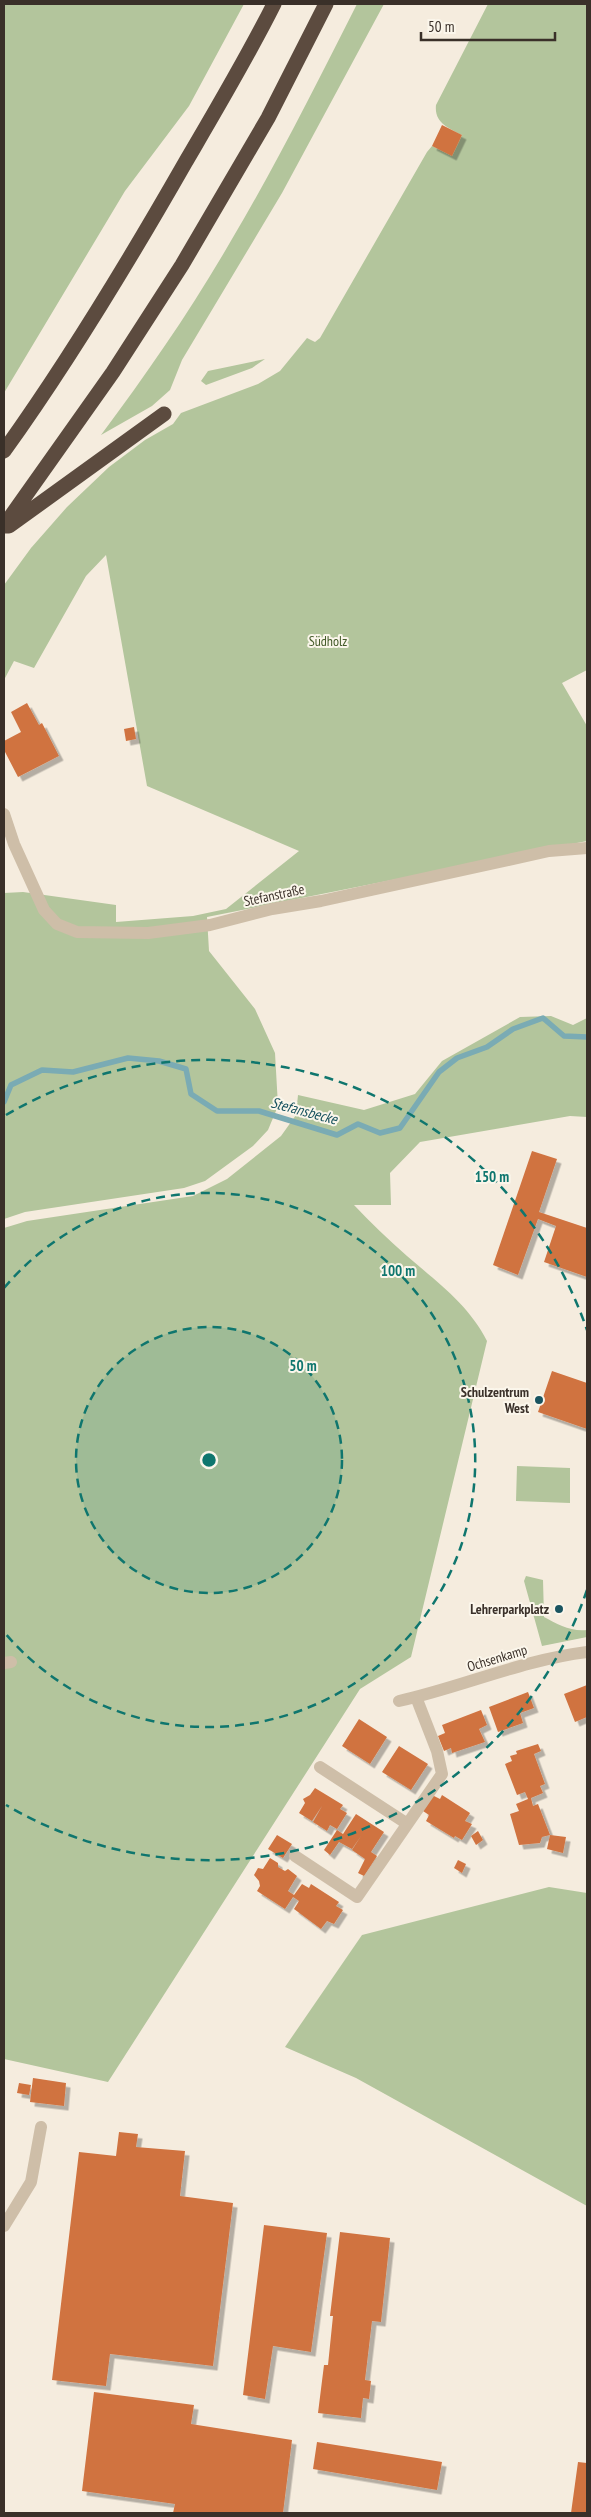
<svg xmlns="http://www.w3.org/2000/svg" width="591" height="2517" viewBox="0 0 591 2517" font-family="'PT Sans Narrow',sans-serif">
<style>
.green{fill:#b3c59c}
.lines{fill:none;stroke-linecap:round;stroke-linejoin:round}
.stream{stroke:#7aabb4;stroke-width:5.5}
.building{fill:#d07340;filter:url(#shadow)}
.street{stroke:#cebea8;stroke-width:12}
.highway{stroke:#5c4b3f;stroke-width:15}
.ring{fill:none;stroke:#0f766e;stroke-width:2.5;stroke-dasharray:9 6}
.poi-dot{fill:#1a5460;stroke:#fbf6eb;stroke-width:2}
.labels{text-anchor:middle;stroke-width:4;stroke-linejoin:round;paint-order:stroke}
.park-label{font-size:14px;fill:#445b2a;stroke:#fbf6eb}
.street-label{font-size:14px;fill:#3a3029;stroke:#fbf6eb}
.poi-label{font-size:14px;font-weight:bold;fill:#3a3029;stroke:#fbf6eb;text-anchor:end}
.water-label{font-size:15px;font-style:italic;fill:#1a5460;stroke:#fbf6eb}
.centre{fill:#0f766e;stroke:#fbf6eb;stroke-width:2.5}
.ring-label{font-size:15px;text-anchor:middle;font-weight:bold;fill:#0f766e;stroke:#fbf6eb;stroke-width:4;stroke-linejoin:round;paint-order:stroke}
</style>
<defs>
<filter id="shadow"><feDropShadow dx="4.5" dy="4.5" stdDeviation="0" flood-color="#0004"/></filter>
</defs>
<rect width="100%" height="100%" fill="#f5ecde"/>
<path class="green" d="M4,4h240l-55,102 -64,85 -121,202z
M357,4h27l-102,189 -100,167 -12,30 -18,16 -51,29c47,-63 92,-128 131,-196 45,-76 85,-156 125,-235z
M488,4h99v666l-25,13 25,43v115l-380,76 2,34 46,58 20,44 3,53 -10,24 -15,16 -48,35 -21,7 -159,24 -21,7v-326l19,-1 93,13v17l77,-6 33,-7 73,-58 -152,-65 -41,-231 -20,21 -52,92 -20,-7 -10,19v-95l27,-37 36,-41 42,-40 36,-27 28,-16 8,-11 77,-29 22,-13 27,-33 8,4 5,-4 107,-186 5,-6 20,9 10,-20c-13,-7 -28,-12 -26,-30z
M265,359l-13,9 -46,17 -5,-4 7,-10z
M551,1016l22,9 14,-7v99l-17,-1 -150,26 -30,31 1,32h-37c17,18 34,34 53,51 30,26 62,49 80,85l-76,316 -51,32 -252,393 -104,-23v-831l23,-7 166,-25 34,-17 54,-43 15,-21 2,-20 66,15 51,-16 27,-33 78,-44z
M517,1466l53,2v35l-54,-2z
M526,1576l17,4 1,37c13,7 27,15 43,13v7l-45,9 -18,-65z
M549,1887l38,6v313l-231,-128 -71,-31 77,-112z"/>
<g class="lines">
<path class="stream" d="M4,1102l7,-17 31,-15 31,2 55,-14 31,3 27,8 5,25 26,17h42l78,24 21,-11 22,9 20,-5 39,-56 18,-14 30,-11 26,-18 30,-11 21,18 23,1"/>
</g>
<path class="building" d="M442,125l20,10 -10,21 -20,-10z
M27,703l12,22 3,-2 17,33 -41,21 -14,-27v-9l17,-9 -10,-20z
M134,727l2,12 -10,2 -2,-12z
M532,1151l25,8 -18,53 48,16v49l-43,-15 12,-36 -18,-7 -20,56 -25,-10z
M552,1371l35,12v46l-49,-17z
M587,1685v32l-12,5 -11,-28z
M528,1692l6,16 -14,5 3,10 -25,9 -9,-25z
M481,1710l6,15 -8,4 6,13 -33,11 -1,-5 -7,3 -6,-15 7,-3 -3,-8z
M359,1719l28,18 -17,27 -28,-18z
M538,1744l3,7 -7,3 11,30 -5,2 3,7 -12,5 2,8 5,-2 12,31 -8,2 -2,6 -21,2 -9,-31 9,-3 -3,-7 12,-5 -3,-7 -8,3 -12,-31 7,-3 -2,-5 7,-2 -1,-3z
M399,1746l29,18 -17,26 -29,-18z
M315,1788l28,17 -3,4 7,4 -10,16 -7,-4 -3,6 -14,-9 9,-16 -10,15 -13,-8 6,-10 -2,-4 7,-4z
M432,1795l8,4 2,-4 28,18 -5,8 7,3 -10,16 -7,-4 -1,2 -28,-17 3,-6 -6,-4z
M356,1814l28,18 -13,20 6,4 -13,20 -6,-3 7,-14 -13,-9 9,-14 -9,13 -13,-7 -9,13 -6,-5 13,-20 6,4z
M478,1831l5,9 -7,5 -5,-9z
M277,1835l15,9 -9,14 -15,-9z
M550,1835l16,2 -3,16 -16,-4z
M270,1858l8,5v4l7,4 3,-2 9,7 -9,15 6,4 8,-11 7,4 2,-4 28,18 -3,4 7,4 -9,14 -7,-3 -6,8 -27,-20 5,-8 -6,-4 -8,12 -28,-18 3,-5 -1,-5 -5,-6 4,-7 5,1z
M458,1860l8,4 -4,9 -8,-5z
M33,2078l33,5 -2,23 -34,-4z
M19,2083l12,2 -2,10 -12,-2z
M119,2132l19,2 -2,13 49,4 -5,45 53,7 -20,163 -103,-12 -4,32 -54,-6 27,-228 37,4z
M264,2225l63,8 -16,119 -38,-6 -8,53 -22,-4z
M340,2232l50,6 -9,84 -9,-1 -7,59 6,1 -2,18 -6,-1 -2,20 -43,-5 6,-48h4l5,-49h-3z
M94,2392l100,13 -3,19 101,16 -9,73h-110l2,-9 -93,-13z
M317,2442l125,20 -5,28 -124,-21z
M578,2462l9,1v50h-16z"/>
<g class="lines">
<path class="street" d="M4,814l10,30 30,66 13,14 20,8 71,1 62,-8 62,-16 49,-8 228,-50 38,-3
M4,1663l7,-1
M399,1701c63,-14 123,-41 188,-49
M320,1767l86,56
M295,1856l62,41 85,-123 -5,-23 -21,-54
M4,2226l27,-44 10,-55"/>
<path class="highway" d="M4,451c66,-92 125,-190 181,-288 31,-53 62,-105 89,-159
M4,526l109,-154 69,-107 86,-147 58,-114
M9,526l155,-112"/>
</g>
<circle cx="209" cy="1460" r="133" fill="#0f766e" fill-opacity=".12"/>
<g class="ring">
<circle cx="209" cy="1460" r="133"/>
<path d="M4 1288A267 267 0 1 1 4 1632"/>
<path d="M587 1590A400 400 0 0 1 6 1805M6 1115A400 400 0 0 1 587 1330"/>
</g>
<g class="poi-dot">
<circle cx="539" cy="1400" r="5"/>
<circle cx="559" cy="1609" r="5"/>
</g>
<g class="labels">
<g class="park-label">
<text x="328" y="646">Südholz</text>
</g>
<g class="street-label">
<text transform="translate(274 895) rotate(-12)" y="5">Stefanstraße</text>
<text transform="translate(497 1658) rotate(-17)" y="5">Ochsenkamp</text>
</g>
<g class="poi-label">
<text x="529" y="1397">Schulzentrum<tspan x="529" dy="16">West</tspan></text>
<text x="549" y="1614">Lehrerparkplatz</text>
</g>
<g class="water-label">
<text transform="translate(304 1111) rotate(15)" y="5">Stefansbecke</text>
</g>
</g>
<circle cx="209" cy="1460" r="8" class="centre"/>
<g class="ring-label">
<text x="492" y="1182">150 m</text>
<text x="398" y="1276">100 m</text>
<text x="303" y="1371">50 m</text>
</g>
<rect width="591" height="2517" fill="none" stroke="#3a3029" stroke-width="10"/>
<path d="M421 32v8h134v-8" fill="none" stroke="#3a3029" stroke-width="2.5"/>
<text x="428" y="32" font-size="15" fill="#3a3029" stroke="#fbf6eb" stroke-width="4" paint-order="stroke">50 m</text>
</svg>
